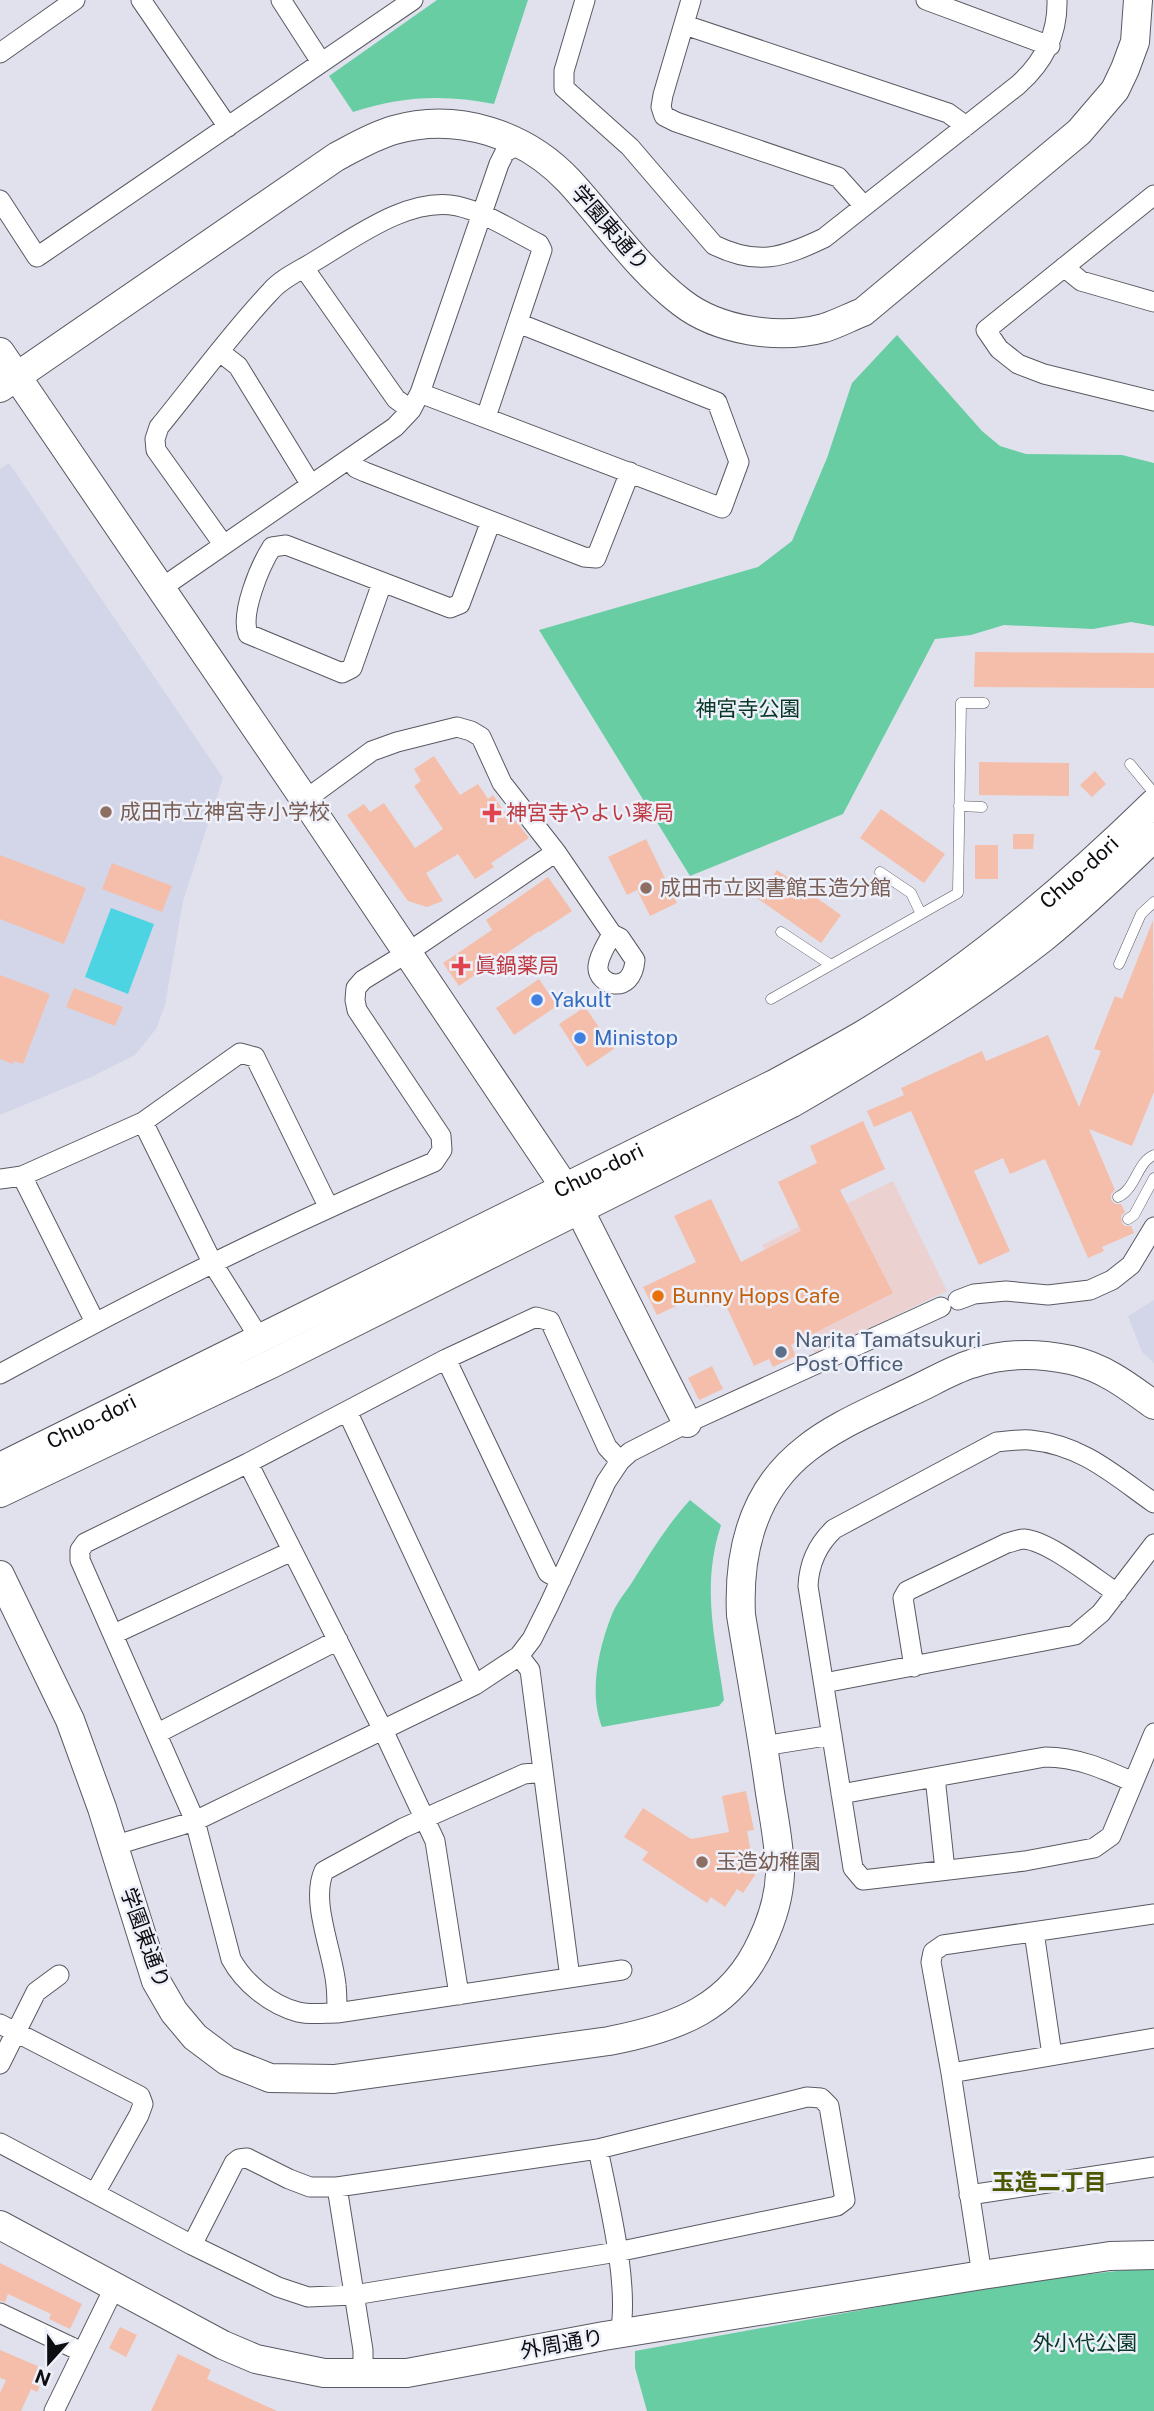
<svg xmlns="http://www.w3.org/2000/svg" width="1154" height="2411" viewBox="0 0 1154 2411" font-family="'Public Sans','Noto Sans JP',sans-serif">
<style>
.commercial{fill:#ecd1d1}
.built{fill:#d3d6e8}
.green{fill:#69cda3}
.water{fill:#4dd4e3}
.building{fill:#f5beaa}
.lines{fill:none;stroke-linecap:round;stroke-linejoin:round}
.lane-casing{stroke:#585962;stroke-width:11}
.street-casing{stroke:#585962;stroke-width:21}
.secondary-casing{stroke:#585962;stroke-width:30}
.lane{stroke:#fff;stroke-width:10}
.street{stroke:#fff;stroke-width:19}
.secondary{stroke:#fff;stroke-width:28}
.education-dot{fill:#8d6e63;stroke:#edeff9;stroke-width:2.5}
.health-dot{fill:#e0444e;stroke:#edeff9;stroke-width:2.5}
.shop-dot{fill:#3f7fe0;stroke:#edeff9;stroke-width:2.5}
.food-dot{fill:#e8710a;stroke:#edeff9;stroke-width:2.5}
.service-dot{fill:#5c6f8a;stroke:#edeff9;stroke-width:2.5}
.labels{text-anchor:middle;stroke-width:5;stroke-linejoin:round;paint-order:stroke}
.street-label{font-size:21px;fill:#0d0e11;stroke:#edeff9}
.park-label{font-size:21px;fill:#083827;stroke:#edeff9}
.education-label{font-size:21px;fill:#785e54;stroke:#edeff9;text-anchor:start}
.health-label{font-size:21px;fill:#be3a42;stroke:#edeff9;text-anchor:start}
.shop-label{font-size:21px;fill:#366cbe;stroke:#edeff9;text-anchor:start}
.food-label{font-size:21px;fill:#c56008;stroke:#edeff9;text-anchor:start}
.service-label{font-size:21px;fill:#4e5e75;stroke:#edeff9;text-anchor:start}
.neighbourhood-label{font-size:23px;font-weight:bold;fill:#4d5700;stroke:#edeff9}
</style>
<rect width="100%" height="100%" fill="#e0e1ec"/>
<path class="commercial" d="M893,1181l54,110 -132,63 -53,-109z"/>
<path class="built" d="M9,463l214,315 -40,123 -18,104 -9,24 -21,26 -46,23 -89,37v-646z
M1154,1300v63l-12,-11 -14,-36z"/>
<path class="green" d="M437,0h91l-34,104c-48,-10 -94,-8 -141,8l-24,-36z
M897,335l85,96 18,15 26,8 96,1 32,8v163l-23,-4 -38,7 -89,-4 -33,10 -36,4 -92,175 -153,62 -151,-246 219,-63 34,-26 35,-83 25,-75z
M690,1500l31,25c-20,62 -6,112 3,175l-5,6 -117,21c-13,-33 -4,-77 9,-110 4,-12 13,-23 20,-33 18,-29 36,-59 59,-84z
M1144,2268l10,1v142h-507l-12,-43v-17l375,-68z"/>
<path class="water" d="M111,908l43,16 -26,70 -43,-17z"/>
<path class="building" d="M975,652l179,1v35l-180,-1z
M434,756l26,39 18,-11 10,15 5,-4 19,28 4,-2 13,17 -38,25 3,4 -19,12 -17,-25 -32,19 17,28 -16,6 -19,-6 -61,-86 17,-11 6,8 14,-9 31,45 28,-19 -29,-43 7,-5 -7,-12z
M979,762l90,1v33l-90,-1z
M1095,771l11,13 -14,13 -12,-12z
M881,809l64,45 -21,29 -64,-45z
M1013,834h21l-1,15h-20z
M646,839l31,64 -27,13 -13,-26 -10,5 -19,-38z
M975,845h23v34h-23z
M0,855l86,33 -22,56 -64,-25z
M112,863l60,23 -10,26 -60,-23z
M777,870l64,45 -20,28 -64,-45z
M548,877l24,34 -32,21 -1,-1 -80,55 -16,-23 49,-33 -6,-10z
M1153,920l1,172 -22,54 -43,-17 26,61 -4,4v6l4,4h6l4,8 -4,4 1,7 3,3h6l3,7 -32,14 2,4 -16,7 -43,-99 -35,15 -7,-16 -29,13 36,80 -31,14 -68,-154 -37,16 -7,-16 37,-16 -3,-7 81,-37 4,10 62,-26 31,72 22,-56 -7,-2 21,-53 7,3z
M0,975l50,19 -27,70 -9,-3 -1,3 -13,-5z
M539,979l18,27 -43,29 -18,-27z
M74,988l49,19 -8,19 -49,-19z
M585,1007l29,42 -27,18 -28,-43z
M863,1121l22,48 -45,21 53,103 -102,52 5,11 -23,11 -4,-8 -15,7 -31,-67 -17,8 -5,-13 -44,21 -14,-28 53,-25 -22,-46 37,-17 30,63 60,-31 -23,-49 39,-19 -7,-17z
M712,1366l11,23 -24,11 -11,-22z
M746,1791l8,39 -7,1 8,44 -12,18 -6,-4 -12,18 -14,-10 -4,6 -65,-43 6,-8 -24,-15 19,-29 48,31 38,-7 -7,-36z
M0,2263l82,41 -12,25 -21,-10 2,-5 -43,-20 -3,8 -5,-1z
M120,2327l17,8 -11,22 -17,-9z
M0,2350l47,20 -10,22 -6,-3 -10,22h-21v-18l6,-13 -6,-2z
M178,2354l33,16 -4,9 70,32h-126z"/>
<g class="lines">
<defs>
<path id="lane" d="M1130,764l24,29
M959,806l23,1
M880,872l31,21 10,21
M781,932l50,33
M1119,964l22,-50 13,-12
M771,999l187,-106 3,-190h23
M1118,1197c18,-8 19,-35 36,-42
M1128,1219l6,-4 20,-37"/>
<path id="street" d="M141,0l87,127
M281,0l40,62
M585,0l-21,71v17l66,59 84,98c43,21 68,13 110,-7l194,-153c26,-23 40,-50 39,-85
M691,0l-28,95 -2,12 3,9 12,6 162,55 26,29
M926,0l124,46
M685,25l263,88 18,13
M0,53l75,-53
M1154,195l-168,135 13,19 19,15 26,10 110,27
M0,200l37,57 376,-257
M1064,267l17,14 73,21
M304,268l92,131 15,11
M220,352l18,14 73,119
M420,393l302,115 17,-46 -22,-60 -199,-79
M349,459l7,9 9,4 219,85 12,1 34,-86
M223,544l-67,-94 -1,-11 4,-12c37,-45 72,-94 112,-136 11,-13 30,-21 44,-30 39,-23 94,-65 142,-55 28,6 56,25 82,38l3,6 -56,167
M272,547c-12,19 -32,66 -24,87l94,39 10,-5 30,-85
M272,547l14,-2 164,63 10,-4 31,-83
M160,589l235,-162 16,-17 9,-17 79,-229 6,-12 17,-9
M305,800l67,-49 25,-9 60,-15 14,4 10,6 21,46 54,69 56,82 8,4 15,22c-3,37 -39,25 -37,6 1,-11 9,-22 14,-32
M143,1122l70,142 47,75
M22,1176l73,146
M0,1179l22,-3 121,-54 97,-69 15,4 73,149
M958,1300l16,-6 32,-3 42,4 42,-5 22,-10 19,-15 23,-38
M446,1359l102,214 13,7
M0,1374c141,-77 286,-150 434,-212l8,-12 -1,-14 -84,-126 -2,-10 1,-12 7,-8 44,-27 149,-101
M347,1411l128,274
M620,1461l-13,-14 -57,-126 -14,-4 -90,42 -198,104 -163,80 -5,7v10l115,261 36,138c13,24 40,46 67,53 12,3 27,1 39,1l285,-43
M248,1463l135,267 52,111 24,154
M1154,1503c-41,-29 -72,-58 -124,-63 -10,-1 -22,1 -33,2l-163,87c-16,15 -25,35 -26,57l45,282 10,12 162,-19 69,-13 17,-12 43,-103
M114,1634l178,-83
M519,1656l11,14 40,308
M914,1667l-11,-69 4,-7 100,-48c6,-1 11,-4 17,-4 25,2 70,39 93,54
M824,1683l251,-48 26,-22 53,-69
M158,1733l180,-93
M763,1746l69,-11
M935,1777l10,93
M841,1794l204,-37c32,0 59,12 88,25
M113,1846l82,-25 280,-136 44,-29 13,-17 17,-34 57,-123 14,-21 10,-9 57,-29 254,-116
M1034,1932l18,123
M337,2013c0,-9 0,-19 -1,-28 -3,-34 -26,-83 -12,-114l79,-43 121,-54 18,-2
M0,2024l140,72 3,8 -4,11 -44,78
M0,2064l36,-72 23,-17
M951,2073l203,-35
M0,2143l192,102 86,42 30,10 46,-2 263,-43 220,-46 8,-6 -16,-94 -8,-8 -14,-1 -209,52 -261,38h-27l-21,-8 -42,-21 -8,1 -5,4 -42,82
M598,2149c10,51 32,135 22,185
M337,2187l26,163v24
M969,2195l185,-28
M982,2275l-31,-202 -20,-111 2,-10 10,-7 211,-31
M0,2313l82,39
M54,2411l61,-125"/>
<g id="secondary">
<path d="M0,352l305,448 259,386 16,25 107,212"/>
<path d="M0,388l336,-231c19,-10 37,-21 58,-27 63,-18 131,4 175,51 37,40 69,88 112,121 37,29 98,38 143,26 13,-4 26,-11 39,-16l216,-180 36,-42 10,-21 10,-27 3,-42"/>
<path id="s1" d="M0,1467l776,-384c29,-16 59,-32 88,-49 107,-64 202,-145 290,-231"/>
<path d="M0,1493l271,-129 521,-261c87,-50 172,-103 251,-165 39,-32 75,-66 111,-101"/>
<path d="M0,1575l70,145 32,88 54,173 18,31 21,25 32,24 43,17 64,1 275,-38c68,-13 123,-33 153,-100 10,-21 17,-43 18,-67 0,-31 -8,-64 -12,-95 -8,-55 -18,-109 -27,-164 -3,-63 12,-125 65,-166 30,-24 68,-39 102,-56 21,-9 41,-22 63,-29 31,-11 67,-11 100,-4 32,7 57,26 83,45"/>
<path d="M0,2225l223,120 33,14 68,14h83l197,-37 378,-61 128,-19 44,-1"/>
</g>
</defs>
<use href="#lane" class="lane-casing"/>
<use href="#street" class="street-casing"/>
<use href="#secondary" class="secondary-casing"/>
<use href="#lane" class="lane"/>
<use href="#street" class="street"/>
<use href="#secondary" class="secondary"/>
</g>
<g class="education-dot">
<circle cx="106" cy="812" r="7"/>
<circle cx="646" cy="888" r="7"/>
<circle cx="702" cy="1862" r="7"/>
</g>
<g class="health-dot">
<path d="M488.5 802.5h7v7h7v7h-7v7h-7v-7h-7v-7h7z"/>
<path d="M457.5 955.5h7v7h7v7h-7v7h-7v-7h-7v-7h7z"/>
</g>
<g class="shop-dot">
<circle cx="537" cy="1000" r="7"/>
<circle cx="580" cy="1038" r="7"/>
</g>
<circle class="food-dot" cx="658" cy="1296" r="7"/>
<circle class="service-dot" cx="781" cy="1352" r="7"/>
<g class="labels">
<g class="street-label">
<text transform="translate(610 228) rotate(49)" y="7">学園東通り</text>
<text dy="7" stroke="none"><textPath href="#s1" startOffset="1236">Chuo-dori</textPath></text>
<text dy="7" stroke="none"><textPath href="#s1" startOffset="668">Chuo-dori</textPath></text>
<text dy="7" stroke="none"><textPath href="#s1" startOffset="102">Chuo-dori</textPath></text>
<text transform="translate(145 1938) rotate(70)" y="7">学園東通り</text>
<text transform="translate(562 2344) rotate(-10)" y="7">外周通り</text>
</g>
<g class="park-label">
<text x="748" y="716">神宮寺公園</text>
<text x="1085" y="2350">外小代公園</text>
</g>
<g class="education-label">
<text x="120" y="819">成田市立神宮寺小学校</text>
<text x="660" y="895">成田市立図書館玉造分館</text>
<text x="716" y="1869">玉造幼稚園</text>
</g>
<g class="health-label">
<text x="506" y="820">神宮寺やよい薬局</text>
<text x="475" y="973">眞鍋薬局</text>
</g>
<g class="shop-label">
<text x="551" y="1007">Yakult</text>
<text x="594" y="1045">Ministop</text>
</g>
<g class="food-label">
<text x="672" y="1303">Bunny Hops Cafe</text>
</g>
<g class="service-label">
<text x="795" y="1347">Narita Tamatsukuri<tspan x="795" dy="24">Post Office</tspan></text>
</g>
<g class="neighbourhood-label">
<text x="1049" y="2190">玉造二丁目</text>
</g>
</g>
<g transform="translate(49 2362) rotate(201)" stroke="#edeff9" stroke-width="5" paint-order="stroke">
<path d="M0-5L12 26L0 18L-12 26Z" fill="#0d0e11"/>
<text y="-10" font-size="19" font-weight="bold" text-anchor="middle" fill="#0d0e11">N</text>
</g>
</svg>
